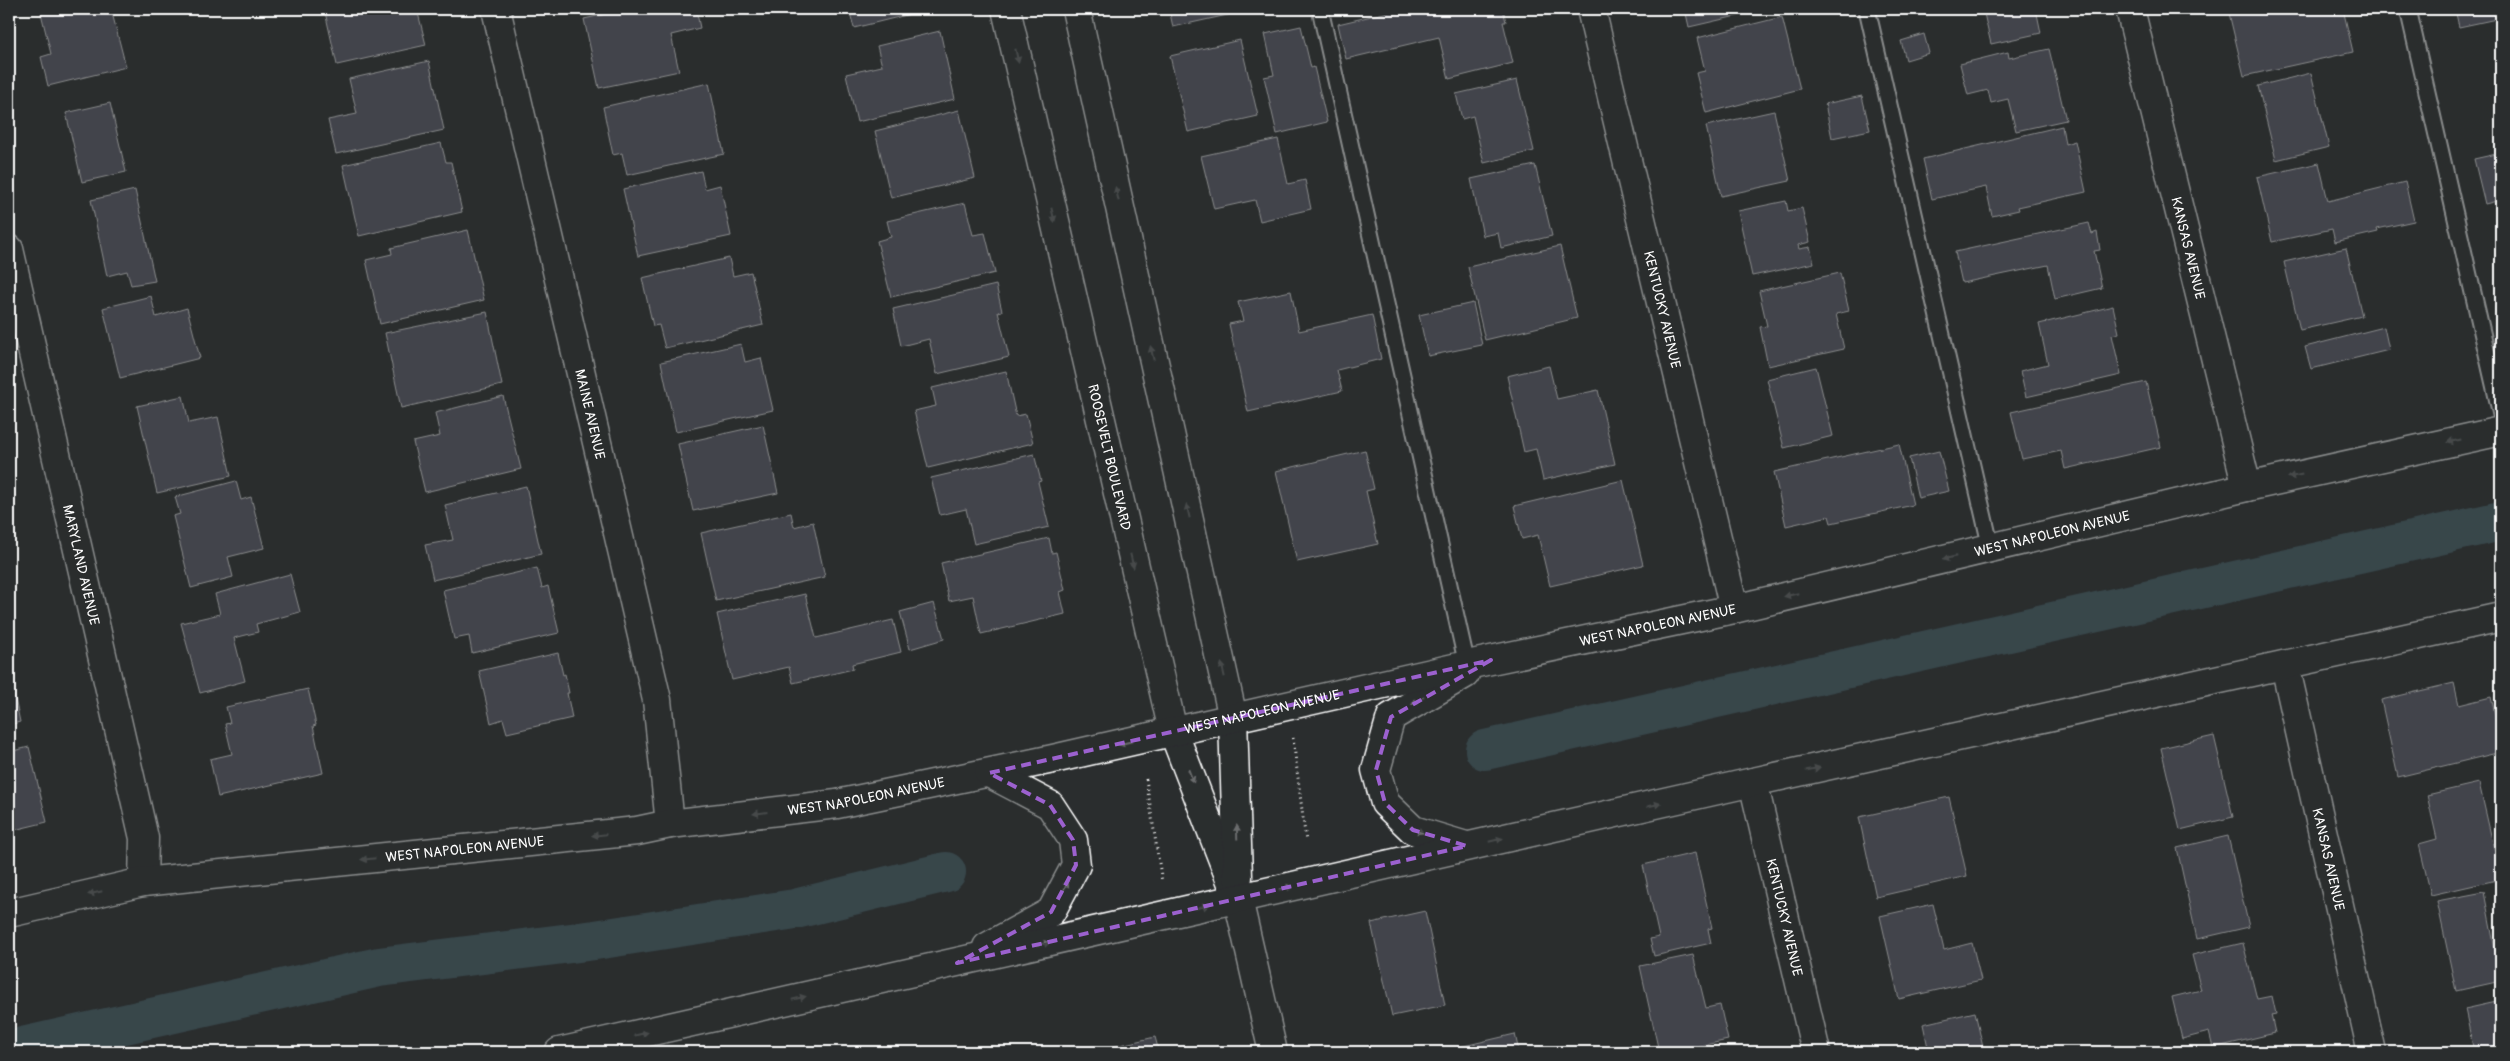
<svg xmlns="http://www.w3.org/2000/svg" width="2510" height="1061" viewBox="0 0 2510 1061" font-family="Pangolin,sans-serif">
<style>
.lines{fill:none;stroke-linecap:round;stroke-linejoin:round}
.canal{stroke:#4a666e;stroke-width:40}
.building{fill:#615e70;stroke:#fff}
.lane-casing{stroke:#fff;stroke-width:19}
.street-casing{stroke:#fff;stroke-width:31}
.secondary-casing{stroke:#fff;stroke-width:31}
.path{stroke:#fff;stroke-width:3;stroke-dasharray:1 4;stroke-linecap:butt}
.lane{stroke:#2a2d2e;stroke-width:15}
.street{stroke:#2a2d2e;stroke-width:28}
.secondary{stroke:#2a2d2e;stroke-width:28}
.oneway{fill:#6a6c6d}
.marked{fill:none;stroke:#9c61cf;stroke-width:4;stroke-dasharray:10 6;stroke-linejoin:round}
.labels{text-anchor:middle;stroke-width:4;stroke-linejoin:round;paint-order:stroke}
.street-label{font-size:14px;fill:#fff;stroke:#2a2d2e}
</style>
<rect width="100%" height="100%" fill="#2a2d2e"/>
<filter id="ink" filterUnits="userSpaceOnUse"><feTurbulence type="fractalNoise" baseFrequency=".02" numOctaves="2"/><feDisplacementMap in="SourceGraphic" scale="10" xChannelSelector="R" yChannelSelector="G"/><feConvolveMatrix kernelMatrix="1 2 1 2 8 2 1 2 1" color-interpolation-filters="sRGB"/></filter>
<g filter="url(#ink)">
<g class="lines">
<path class="canal" d="M1485,750l1016,-229
M9,1050l370,-83 216,-27 200,-31 151,-37"/>
</g>
<path class="building" d="M40,9h71l15,58 -78,19 -7,-29 10,-3z
M341,9h76l9,36 -89,20 -12,-53z
M628,9h68l4,19 -29,7 8,36 -80,17 -15,-69z
M849,9h82l-77,19z
M1169,9h71l1,3 -68,15z
M1401,9h102l3,13h-3l10,41 -64,16 -10,-42 -93,22 -8,-35z
M1685,9h68l1,3 -65,15z
M1983,9h53l5,24 -50,11z
M2228,9h115l10,43 -109,24z
M2455,9h46v9l-42,9z
M1782,17l18,72 -94,24 -10,-40 9,-2 -8,-33z
M1301,26l10,42 3,-1 13,55 -50,12 -13,-57 10,-2 -9,-41z
M940,31l15,68 -98,23 -11,-48 36,-8 -5,-20z
M1924,34l5,19 -23,7 -5,-19z
M1240,40l18,76 -70,16 -18,-76z
M2049,49l17,71 -50,11 -8,-32 -17,4 -3,-13 -20,5 -8,-31 48,-12 1,6z
M429,61l15,69 -108,24 -8,-34 29,-6 -8,-35z
M2311,73l18,74 -53,13 -18,-74z
M1517,80l17,71 -50,12 -11,-47 -11,3 -6,-25z
M709,83l15,71 -97,21 -5,-22 -9,2 -10,-48z
M1862,96l8,34 -38,8 -7,-34z
M110,103l16,69 -44,10 -16,-69z
M959,110l16,68 -84,20 -16,-67z
M1774,111l16,70 -69,15 -15,-70z
M2062,126l3,18 10,-3 11,51 -68,15 1,3 -27,6 -6,-29 -54,12 -9,-40z
M1278,139l10,45 17,-4 6,29 -51,12 -5,-21 -41,9 -13,-53z
M441,143l5,19h5l11,50 -103,24 -16,-71z
M2501,153v47l-16,4 -11,-45z
M2319,163l9,38 77,-19 9,39 -37,8 1,3 -43,10 -3,-13 -60,13 -15,-65z
M1535,165l17,71 -51,12 -3,-15 -15,3 -12,-57z
M701,171l4,18 15,-4 11,51 -93,20 -15,-67z
M135,190l20,91 -24,4 -4,-14 -20,5 -16,-76z
M1786,201l2,10 14,-3 8,34 -12,3 1,4 11,-2 4,16 -62,13 -14,-65z
M965,203l8,32 12,-2 10,40 -104,24 -14,-56 14,-4 -4,-16z
M2089,223l3,11 5,-2 3,18 -6,1 8,37 -47,11 -7,-34 -86,18 -7,-31z
M468,230l16,70 -104,24 -14,-64 26,-6 -1,-6z
M1560,246l17,72 -92,22 -17,-73z
M2346,248l16,68 -62,14 -16,-68z
M729,258l4,18 18,-4 12,53 -98,23 -6,-23 -6,1 -11,-48z
M1840,273l9,38 -13,3 8,35 -76,17 -8,-39 7,-1 -8,-35z
M996,285l6,26 -4,1 11,45 -72,17 -8,-35 -28,7 -8,-37z
M1291,291l8,40 73,-16 9,44 -44,11 5,21 -94,21 -19,-88 14,-3 -5,-19z
M151,296l5,21 31,-9 13,50 -80,20 -17,-70z
M1473,303l9,42 -54,11 -9,-41z
M2113,306l6,27 -7,2 9,40 -95,22 -6,-26 28,-7 -9,-40z
M487,312l15,73 -101,23 -16,-75z
M2384,327l5,23 -78,19 -6,-22z
M741,344l4,18 16,-4 12,52 -97,22 -15,-70z
M1549,366l8,33 41,-9 17,74 -72,16 -7,-31 -12,3 -17,-76z
M1816,367l17,69 -49,12 -17,-69z
M1006,371l10,45 10,-2 7,29 -105,25 -14,-57 22,-5 -4,-18z
M2146,382l15,65 -96,22 -4,-18 -39,8 -11,-47z
M183,396l6,27 29,-6 13,59 -74,17 -20,-87z
M503,396l18,73 -96,23 -12,-50 27,-6 -5,-23z
M763,425l15,68 -85,18 -15,-67z
M1899,444l14,61 -82,18 -2,-7 -43,10 -12,-54z
M1365,450l9,39 -8,2 12,53 -81,18 -21,-91z
M1939,451l10,40 -31,7 -9,-40z
M1034,454l7,27 -3,1 11,45 -75,17 -8,-35 -26,6 -9,-37z
M1623,480l20,85 -93,21 -12,-51 -16,4 -8,-33z
M236,481l5,19 10,-3 13,51 -36,9 5,20 -42,11 -18,-72 7,-2 -5,-17z
M526,486l15,68 -108,26 -8,-35 28,-5 -8,-35z
M791,513l3,14 19,-5 12,55 -109,24 -15,-68z
M1049,538l3,15 4,-1 9,38 -5,2 5,22 -84,20 -8,-38 -24,5 -8,-38z
M537,568l5,20 6,-2 11,47 -87,20 -3,-17 -15,3 -11,-49z
M290,574l10,38 -44,12 2,8 -24,6 11,43 -45,12 -19,-70 39,-9 -5,-20z
M805,594l11,44 77,-18 8,32 -49,12 1,5 -60,14 -4,-16 -57,13 -15,-66z
M934,603l10,36 -34,10 -10,-37z
M558,653l5,22 2,-1 4,19h-2l5,25 -65,15 -4,-14 -12,4 -12,-52z
M9,671l11,51 -11,3z
M2454,683l5,22 32,-8 5,22 5,-1v34l-103,25 -17,-77z
M308,689l8,36 -3,1 10,47 -105,24 -8,-38 22,-5 -7,-30 5,-1 -4,-16z
M2214,736l19,81 -53,13 -19,-82z
M29,747l18,75 -37,9 1,5h-2v-84z
M2479,783l22,96 -70,16 -12,-51 18,-5 -10,-44z
M1949,797l18,79 -91,21 -17,-80z
M2228,836l21,91 -52,12 -20,-91z
M1695,853l17,75 -4,1 3,14 -57,13 -4,-17 9,-2 -16,-72z
M2484,892l17,89 -45,10 -19,-90z
M1933,904l11,46 28,-7 9,37 -82,19 -19,-83z
M1425,911l20,94 -53,11 -21,-93z
M2243,943l14,56 15,-3 4,18 -5,1 4,18 -62,15 -4,-16 -27,7 -10,-42 29,-7 -9,-35z
M1693,955l13,53 14,-3 8,35 -56,12h-13l-19,-86z
M2501,1001v51h-27l-9,-43z
M1975,1012l9,40h-55l-6,-28z
M1515,1034l4,18h-81z
M1155,1037l4,15h-55l-1,-3z"/>
<g class="lines">
<defs>
<path id="lane" d="M1320,9l147,656
M1867,9l124,539
M2408,9l93,406"/>
<g id="street">
<path id="s1" d="M496,9l161,691 13,124"/>
<path id="s2" d="M1591,9l143,600"/>
<path id="s3" d="M2130,9l117,478"/>
<path id="s4" d="M9,249l135,589 -1,44"/>
<path id="s5" d="M2285,665l87,387"/>
<path id="s6" d="M1753,782l63,270"/>
</g>
<g id="secondary">
<path id="s7" d="M1006,9l167,722 65,168 35,153"/>
<path d="M1076,9l157,709 5,159"/>
<path d="M1465,674l-74,43 -15,53 9,33 28,27 53,16"/>
<path id="s8" d="M9,913l134,-31 494,-51 33,-7 167,-20 216,-45 414,-94 267,-56 513,-122 254,-56"/>
<path d="M987,947l64,-35 25,-47 -3,-25 -23,-35 -61,-32"/>
<path d="M559,1052l1194,-270 748,-165"/>
</g>
</defs>
<use href="#lane" class="lane-casing"/>
<use href="#street" class="street-casing"/>
<use href="#secondary" class="secondary-casing"/>
<path class="path" d="M1293,738l13,104
M1146,779l16,103"/>
<use href="#lane" class="lane"/>
<use href="#street" class="street"/>
<use href="#secondary" class="secondary"/>
</g>
<defs><path id="oneway-solid" d="M-6-.8H1V-3.2L6.5 0L1 3.2V.8H-6Z" transform="scale(1.25)"/></defs>
<g class="oneway">
<use href="#oneway-solid" transform="translate(1017 56) rotate(77)"/>
<use href="#oneway-solid" transform="translate(1117 194) rotate(-103)"/>
<use href="#oneway-solid" transform="translate(1053 215) rotate(77)"/>
<use href="#oneway-solid" transform="translate(1152 353) rotate(-103)"/>
<use href="#oneway-solid" transform="translate(2454 441) rotate(168)"/>
<use href="#oneway-solid" transform="translate(2295 476) rotate(168)"/>
<use href="#oneway-solid" transform="translate(1188 511) rotate(-103)"/>
<use href="#oneway-solid" transform="translate(1949 558) rotate(167)"/>
<use href="#oneway-solid" transform="translate(1132 561) rotate(77)"/>
<use href="#oneway-solid" transform="translate(1791 595) rotate(167)"/>
<use href="#oneway-solid" transform="translate(1223 670) rotate(-103)"/>
<use href="#oneway-solid" transform="translate(1418 701) rotate(150)"/>
<use href="#oneway-solid" transform="translate(1125 743) rotate(167)"/>
<use href="#oneway-solid" transform="translate(1813 769) rotate(-12)"/>
<use href="#oneway-solid" transform="translate(1191 776) rotate(68)"/>
<use href="#oneway-solid" transform="translate(1654 805) rotate(-13)"/>
<use href="#oneway-solid" transform="translate(760 813) rotate(173)"/>
<use href="#oneway-solid" transform="translate(1417 830) rotate(26)"/>
<use href="#oneway-solid" transform="translate(1237 832) rotate(-92)"/>
<use href="#oneway-solid" transform="translate(599 835) rotate(174)"/>
<use href="#oneway-solid" transform="translate(1496 840) rotate(-13)"/>
<use href="#oneway-solid" transform="translate(368 859) rotate(174)"/>
<use href="#oneway-solid" transform="translate(1065 887) rotate(-62)"/>
<use href="#oneway-solid" transform="translate(1286 888) rotate(-13)"/>
<use href="#oneway-solid" transform="translate(95 893) rotate(167)"/>
<use href="#oneway-solid" transform="translate(1202 907) rotate(-14)"/>
<use href="#oneway-solid" transform="translate(1043 944) rotate(-12)"/>
<use href="#oneway-solid" transform="translate(799 998) rotate(-13)"/>
<use href="#oneway-solid" transform="translate(641 1034) rotate(-13)"/>
</g>
</g>
<path d="M0 0H2510V1061H0ZM1491,660l-100,57 -15,53 9,33 28,27 54,16 -510,117 94,-51 25,-47 -3,-25 -23,-35 -61,-32z" fill="#2a2d2e" fill-opacity=".55" fill-rule="evenodd"/>
<path class="marked" d="M1491,660l-100,57 -15,53 9,33 28,27 54,16 -510,117 94,-51 25,-47 -3,-25 -23,-35 -61,-32z"/>
<g class="labels">
<g class="street-label">
<text dy="5" stroke="none"><textPath href="#s3" startOffset="246">KANSAS AVENUE</textPath></text>
<text dy="5" stroke="none"><textPath href="#s2" startOffset="309">KENTUCKY AVENUE</textPath></text>
<text dy="5" stroke="none"><textPath href="#s1" startOffset="416">MAINE AVENUE</textPath></text>
<text dy="5" stroke="none"><textPath href="#s7" startOffset="460">ROOSEVELT BOULEVARD</textPath></text>
<text dy="5" stroke="none"><textPath href="#s8" startOffset="2081">WEST NAPOLEON AVENUE</textPath></text>
<text dy="5" stroke="none"><textPath href="#s4" startOffset="324">MARYLAND AVENUE</textPath></text>
<text dy="5" stroke="none"><textPath href="#s8" startOffset="1676">WEST NAPOLEON AVENUE</textPath></text>
<text dy="5" stroke="none"><textPath href="#s8" startOffset="1271">WEST NAPOLEON AVENUE</textPath></text>
<text dy="5" stroke="none"><textPath href="#s8" startOffset="866">WEST NAPOLEON AVENUE</textPath></text>
<text dy="5" stroke="none"><textPath href="#s8" startOffset="461">WEST NAPOLEON AVENUE</textPath></text>
<text dy="5" stroke="none"><textPath href="#s5" startOffset="199">KANSAS AVENUE</textPath></text>
<text dy="5" stroke="none"><textPath href="#s6" startOffset="139">KENTUCKY AVENUE</textPath></text>
</g>
</g>
<rect width="2510" height="1061" fill="none" stroke="#2a2d2e" stroke-width="30"/>
<rect x="15" y="15" width="2480" height="1031" fill="none" stroke="#fff" stroke-width="2" filter="url(#ink)"/>
</svg>
